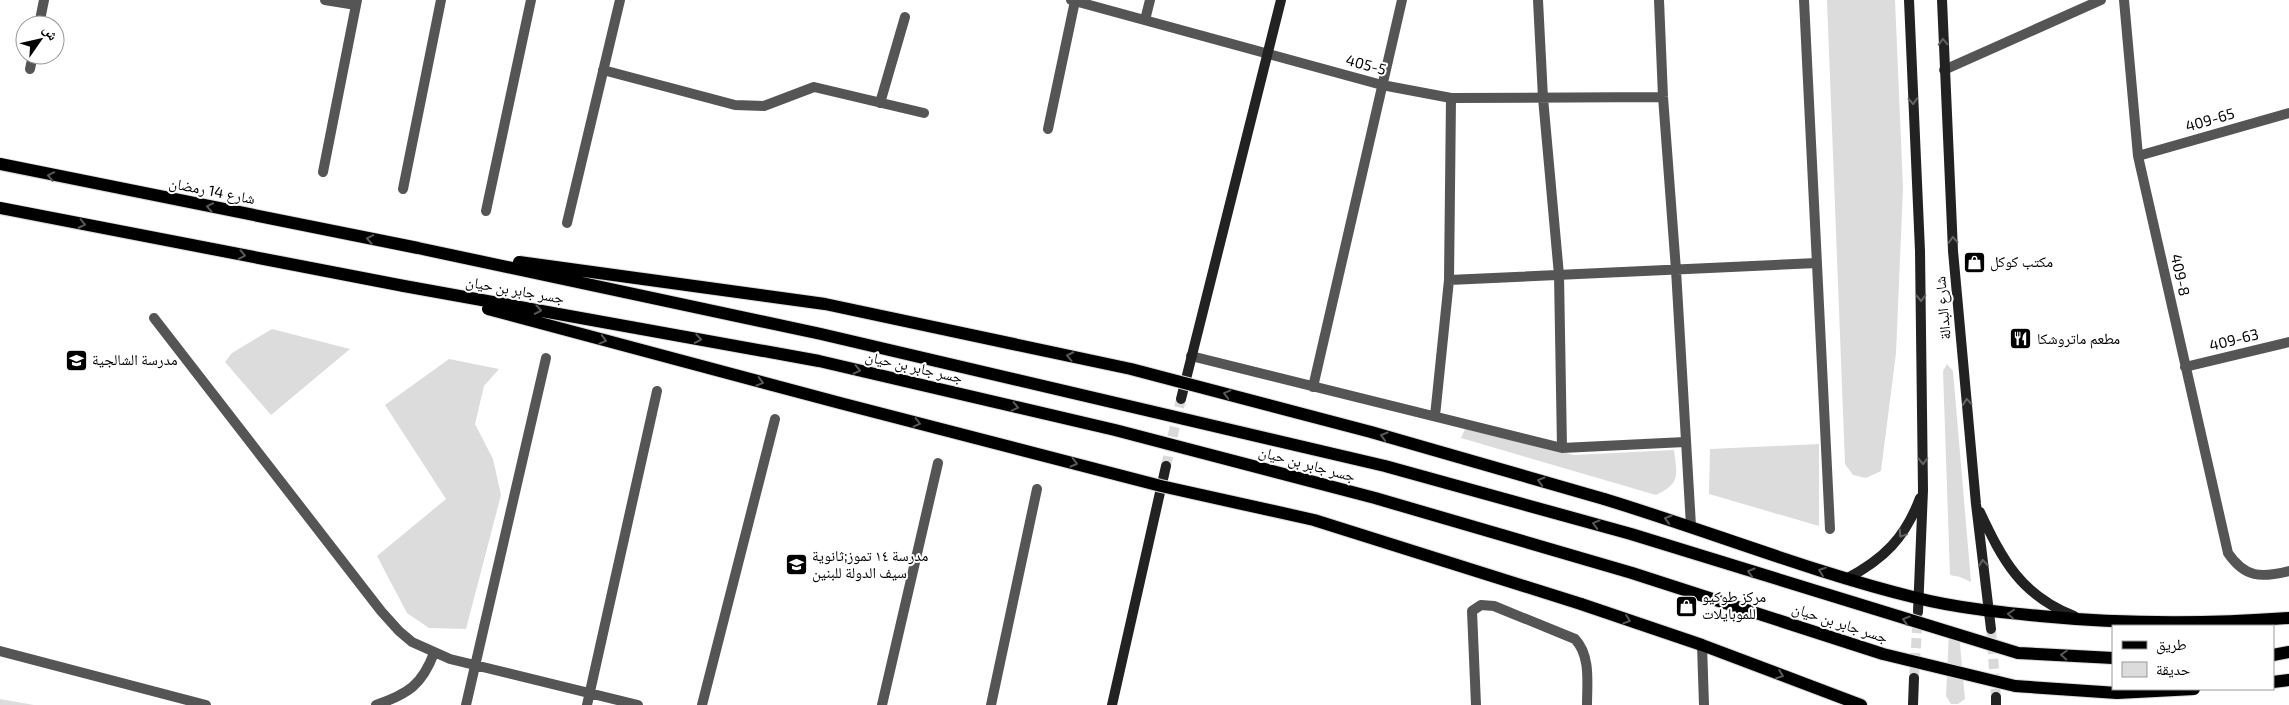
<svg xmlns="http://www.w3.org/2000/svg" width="2289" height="705" viewBox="0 0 2289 705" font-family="'Exo 2','Noto Naskh Arabic',sans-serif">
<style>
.green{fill:#dcdcdc}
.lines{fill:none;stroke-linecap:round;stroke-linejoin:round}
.secondary-tunnel{stroke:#d9d9d9;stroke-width:10;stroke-dasharray:10 5;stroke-linecap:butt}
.primary-casing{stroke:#dbdbdb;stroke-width:14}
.street{stroke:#555;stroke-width:10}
.secondary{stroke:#222;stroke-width:10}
.primary{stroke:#000;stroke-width:12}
.primary-bridge-casing{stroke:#dbdbdb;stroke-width:14;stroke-linecap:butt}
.primary-bridge{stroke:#000;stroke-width:12}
.oneway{stroke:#646464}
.oneway2{stroke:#595959}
.labels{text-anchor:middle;stroke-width:4;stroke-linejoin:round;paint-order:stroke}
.street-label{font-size:15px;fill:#000;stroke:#fff}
.poi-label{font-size:15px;fill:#000;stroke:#fff;text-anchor:start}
</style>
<rect width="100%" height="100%" fill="#fff"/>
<path class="green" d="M1827,0h68l8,188 -7,165 -15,118 -15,7 -13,-3 -8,-11z
M272,329l78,20 -79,66 -46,-53 7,-9z
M449,359l50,10 -15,17 -9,38 18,35 8,36 -35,134 -37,-1 -22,-15 -30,-57 69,-57 -61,-94z
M1947,364l6,7 18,211 -11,-5 -10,-2 -7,-204z
M1465,429l109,26 100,-5c3,25 7,33 -18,45l-195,-57z
M1819,444v82l-110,-32 1,-45z
M1949,632l10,1 6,66 -7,5h-7l-5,-8z
M0,699l34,6h-34z"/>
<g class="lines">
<path class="secondary-tunnel" d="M1166,466l15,-67
M1991,629l5,68
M1914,678l4,-63"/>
<defs>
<path id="primary" d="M0,164l418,84
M0,208l404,78
M1604,499c105,32 207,73 313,99 40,10 82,14 123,18 83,8 166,8 249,2
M1581,604l121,41 159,60
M2273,655l16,-3
M2273,682l16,-2"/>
</defs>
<use href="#primary" class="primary-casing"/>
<path class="street" d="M325,0l31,5
M1071,0l311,85 69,13 212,-1
M1538,0l5,98 16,177 3,173
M1659,0l4,97 13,173 15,256
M1804,0l26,529
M2124,0l14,156 90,397c17,25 33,25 61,18
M1145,20l5,-20
M39,25l5,-25
M30,69l3,-14
M603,70l132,35 29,1 50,-19 110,26
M1944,70l157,-70
M880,103l25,-86
M1048,129l27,-128
M2138,156l151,-43
M323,172l34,-172
M403,189l38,-189
M486,211l45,-211
M567,223l53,-223
M1449,280l368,-17
M154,318l227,293 18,20 13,11 38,17 188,46
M1191,356l371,92 123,-6
M2185,367l104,-25
M1313,387l89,-387
M1435,416l14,-136 2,-182
M1702,645l2,60
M0,651l206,54
M376,705c32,-11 46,-20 58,-52
M466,705l80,-347
M587,705l70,-314
M702,705l73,-286
M882,705l56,-242
M991,705l46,-216
M1476,705l-4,-94 9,-6 13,1 81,33c16,17 12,44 12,66"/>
<path class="secondary" d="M1909,0l11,251 3,239 -5,122
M1942,0l11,251 23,253 15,125
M1181,399l100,-399
M1980,512c23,49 41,83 94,104
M1846,579c38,-20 59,-41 74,-81
M1996,697v8
M1112,705l54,-239
M1913,705l1,-27"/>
<use href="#primary" class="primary"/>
<defs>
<path id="primary-bridge" d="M418,248l403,86 564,132 246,68 387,119 95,5
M519,262l306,42 306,65 240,63 233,67
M404,286l415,75 296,69 260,68 257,75 251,81 132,32 102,7 77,-4
M488,309l352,94 321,83 153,34 267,84"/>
</defs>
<use href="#primary-bridge" class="primary-bridge-casing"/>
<use href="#primary-bridge" class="primary-bridge"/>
</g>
<defs><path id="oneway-chevron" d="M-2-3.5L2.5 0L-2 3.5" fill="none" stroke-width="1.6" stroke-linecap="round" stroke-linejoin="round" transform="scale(1.25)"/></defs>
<g class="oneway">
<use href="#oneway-chevron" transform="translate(1943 42) rotate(-92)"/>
<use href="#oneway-chevron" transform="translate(1913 101) rotate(87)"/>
<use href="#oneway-chevron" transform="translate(1953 240) rotate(-93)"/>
<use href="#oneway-chevron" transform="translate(1921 298) rotate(89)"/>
<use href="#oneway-chevron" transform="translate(1967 402) rotate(-95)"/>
<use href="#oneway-chevron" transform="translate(1923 461) rotate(89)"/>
<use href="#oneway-chevron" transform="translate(1902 534) rotate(124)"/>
<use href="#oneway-chevron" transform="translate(1983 563) rotate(-97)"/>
</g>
<g class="oneway2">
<use href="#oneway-chevron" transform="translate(51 176) rotate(-169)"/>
<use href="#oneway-chevron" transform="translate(210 207) rotate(-169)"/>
<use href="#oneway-chevron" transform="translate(82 224) rotate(12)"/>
<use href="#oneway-chevron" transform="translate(370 239) rotate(-169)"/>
<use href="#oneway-chevron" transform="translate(242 255) rotate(11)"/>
<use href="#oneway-chevron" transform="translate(538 310) rotate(10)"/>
<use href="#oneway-chevron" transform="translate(698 339) rotate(10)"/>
<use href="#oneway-chevron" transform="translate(603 340) rotate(15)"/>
<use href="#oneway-chevron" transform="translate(1070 356) rotate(-168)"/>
<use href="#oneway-chevron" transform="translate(857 370) rotate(13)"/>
<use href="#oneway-chevron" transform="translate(760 382) rotate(15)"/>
<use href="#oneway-chevron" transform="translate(1227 394) rotate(-165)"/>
<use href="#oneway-chevron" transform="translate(1015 407) rotate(13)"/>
<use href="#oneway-chevron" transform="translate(917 423) rotate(14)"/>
<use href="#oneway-chevron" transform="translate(1384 436) rotate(-164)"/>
<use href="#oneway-chevron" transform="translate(1074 463) rotate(14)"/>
<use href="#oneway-chevron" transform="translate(1541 481) rotate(-164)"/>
<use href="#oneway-chevron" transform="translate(1668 519) rotate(-163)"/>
<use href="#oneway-chevron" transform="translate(1596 524) rotate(-165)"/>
<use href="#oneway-chevron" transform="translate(1822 571) rotate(-161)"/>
<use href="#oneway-chevron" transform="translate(1751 572) rotate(-163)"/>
<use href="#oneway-chevron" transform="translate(2011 614) rotate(-175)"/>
<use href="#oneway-chevron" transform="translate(1627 620) rotate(19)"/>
<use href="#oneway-chevron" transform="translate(1906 620) rotate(-163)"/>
<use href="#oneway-chevron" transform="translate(2064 655) rotate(-177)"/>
<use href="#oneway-chevron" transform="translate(1780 675) rotate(21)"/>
</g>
<defs>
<symbol id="shop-square" viewBox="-11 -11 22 22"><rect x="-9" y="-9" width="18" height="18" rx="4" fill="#000" stroke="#fff"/><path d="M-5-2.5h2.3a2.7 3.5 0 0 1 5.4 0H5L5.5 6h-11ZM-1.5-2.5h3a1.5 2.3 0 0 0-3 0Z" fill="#fff"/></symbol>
<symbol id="restaurant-square" viewBox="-11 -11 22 22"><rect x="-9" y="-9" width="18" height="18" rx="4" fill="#000" stroke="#fff"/><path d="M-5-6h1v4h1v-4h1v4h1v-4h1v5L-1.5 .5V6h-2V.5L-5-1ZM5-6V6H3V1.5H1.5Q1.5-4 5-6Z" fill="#fff"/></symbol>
<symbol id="school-square" viewBox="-11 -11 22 22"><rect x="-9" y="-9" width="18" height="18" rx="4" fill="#000" stroke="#fff"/><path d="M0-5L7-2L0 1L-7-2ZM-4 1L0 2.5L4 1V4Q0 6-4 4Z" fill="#fff"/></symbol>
</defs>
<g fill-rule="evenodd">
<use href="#shop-square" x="1962" y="250" width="25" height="25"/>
<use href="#restaurant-square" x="2008" y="326" width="25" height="25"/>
<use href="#school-square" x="64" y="348" width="25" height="25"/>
<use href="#school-square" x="784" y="552" width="25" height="25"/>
<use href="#shop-square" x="1674" y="594" width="25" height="25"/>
</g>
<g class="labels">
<g class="street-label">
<text transform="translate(1366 65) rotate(15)" y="5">405-5</text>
<text transform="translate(2210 120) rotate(-16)" y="5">409-65</text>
<text transform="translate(212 191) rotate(11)" y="5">شارع 14 رمضان</text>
<text transform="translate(2180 275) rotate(78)" y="5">409-8</text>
<text transform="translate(515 290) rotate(10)" y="5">جسر جابر بن حيان</text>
<text transform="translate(1943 308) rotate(-95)" y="5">شارع البدالة</text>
<text transform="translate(2234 340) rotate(-14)" y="5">409-63</text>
<text transform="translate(914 367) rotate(13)" y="5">جسر جابر بن حيان</text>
<text transform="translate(1307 464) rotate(15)" y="5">جسر جابر بن حيان</text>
<text transform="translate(1840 623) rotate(18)" y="5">جسر جابر بن حيان</text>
</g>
<g class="poi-label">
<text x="1990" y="267">مكتب كوكل</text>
<text x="2037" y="344">مطعم ماتروشكا</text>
<text x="92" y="365">مدرسة الشالجية</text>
<text x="812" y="561">مدرسة ١٤ تموز;ثانوية<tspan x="812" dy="17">سيف الدولة للبنين</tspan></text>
<text x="1702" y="602">مركز طوكيو<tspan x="1702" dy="17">للموبايلات</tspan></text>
</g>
</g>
<rect x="2112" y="625" width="162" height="65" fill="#ffffff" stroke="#999999"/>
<rect x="2122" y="641" width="25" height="8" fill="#000000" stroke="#999999"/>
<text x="2156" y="650" font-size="15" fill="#000000">طريق</text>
<rect x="2122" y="662" width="25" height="15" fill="#dcdcdc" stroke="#999999"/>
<text x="2156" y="675" font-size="15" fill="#000000">حديقة</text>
<g transform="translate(40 40) rotate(56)"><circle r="24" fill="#ffffff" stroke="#999999"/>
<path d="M0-4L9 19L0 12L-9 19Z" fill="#000000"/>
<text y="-8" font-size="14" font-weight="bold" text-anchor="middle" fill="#000000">ش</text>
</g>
</svg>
